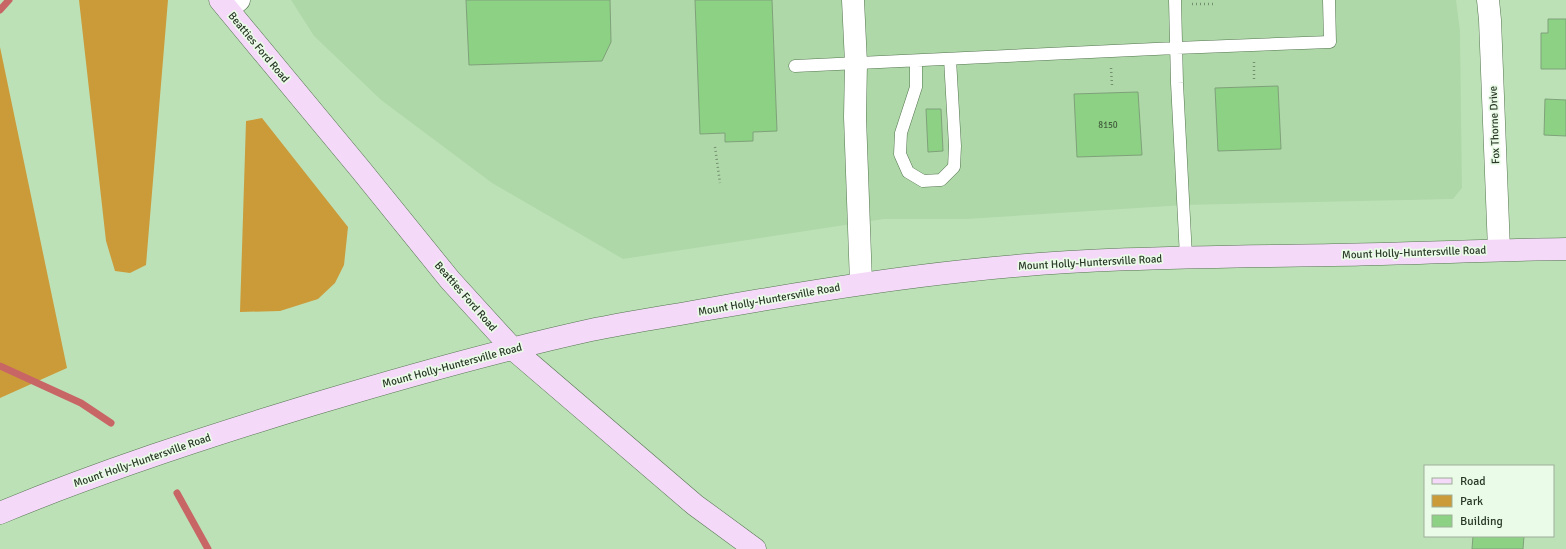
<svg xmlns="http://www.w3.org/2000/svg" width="1566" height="549" viewBox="0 0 1566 549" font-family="Signika,sans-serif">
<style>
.built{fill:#aed8a8}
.green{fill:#cb9b3a}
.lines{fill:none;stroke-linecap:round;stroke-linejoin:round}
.stream{stroke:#c86565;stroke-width:7}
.building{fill:#8dd184;stroke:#7fa17a}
.service-casing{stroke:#53744e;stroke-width:13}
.minor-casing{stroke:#53744e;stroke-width:23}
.secondary-casing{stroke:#53744e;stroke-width:23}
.path{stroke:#758f71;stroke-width:2.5;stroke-dasharray:1 3;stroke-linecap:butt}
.service{stroke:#fff;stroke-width:12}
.minor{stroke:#fff;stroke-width:22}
.secondary{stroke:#f4d9f9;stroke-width:22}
.labels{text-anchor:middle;stroke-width:3.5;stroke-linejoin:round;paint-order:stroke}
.number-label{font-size:9px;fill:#425e3e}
.street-label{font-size:11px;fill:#293827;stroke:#eafce7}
</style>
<rect width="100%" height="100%" fill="#bde1b7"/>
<path class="built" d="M291,0h1165l4,31 2,157 -9,11 -268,6 -218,14h-83l-261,40 -131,-76 -111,-83 -67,-64z"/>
<path class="green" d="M79,0h89l-22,265 -16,8 -15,-2 -9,-30z
M0,47l67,321 -67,30z
M262,118l86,109 -4,38 -9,18 -17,16 -38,12 -40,1 6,-191z"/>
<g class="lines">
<path class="stream" d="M0,10l9,-10
M0,366l81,37 30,20
M177,493l31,56"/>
</g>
<path class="building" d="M466,0h144l1,42 -9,19 -133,4z
M695,0h77l5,131 -24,1v9l-28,1v-9l-25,1z
M1548,19h18v50h-25v-36h7z
M1278,86l3,63 -63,2 -3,-63z
M1138,92l4,63 -65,2 -3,-63z
M1545,99l21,1v36l-22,-1z
M926,109h15l2,42 -15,1z
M1473,536h51l-1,13h-51z"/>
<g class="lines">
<defs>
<path id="service" d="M1175,0l2,83 9,174
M916,61v26l-15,46 -1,21 8,18 15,9 18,-1 13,-13 1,-21 -5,-87
M795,66l381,-18 154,-6 -1,-42"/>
<path id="minor" d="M853,0l3,63 -1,54 6,166
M1488,0l2,20 9,230
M228,9l11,-9"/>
<path id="secondary" d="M220,0l141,170 89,110 63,69 182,156 60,44
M0,513c101,-42 206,-76 311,-108 93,-28 185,-54 280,-75 39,-8 79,-14 118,-21 85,-15 169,-29 255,-38 122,-14 246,-14 369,-16 78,-1 155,-5 233,-6"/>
</defs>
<use href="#service" class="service-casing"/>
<use href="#minor" class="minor-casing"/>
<use href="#secondary" class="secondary-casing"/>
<path class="path" d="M1192,4h22
M1254,62v18
M1111,68l1,17
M715,147l5,36"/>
<use href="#service" class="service"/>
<use href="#minor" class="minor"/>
<use href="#secondary" class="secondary"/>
</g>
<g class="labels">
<g class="number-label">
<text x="1108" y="128">8150</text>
</g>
<g class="street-label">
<text transform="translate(259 47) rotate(50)" y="4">Beatties Ford Road</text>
<text transform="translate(1494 125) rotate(-92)" y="4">Fox Thorne Drive</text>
<text transform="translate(1414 252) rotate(-2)" y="4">Mount Holly-Huntersville Road</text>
<text transform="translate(1090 262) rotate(-3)" y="4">Mount Holly-Huntersville Road</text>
<text transform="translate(466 296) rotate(49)" y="4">Beatties Ford Road</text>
<text transform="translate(769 299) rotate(-10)" y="4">Mount Holly-Huntersville Road</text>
<text transform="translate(452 365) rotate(-15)" y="4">Mount Holly-Huntersville Road</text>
<text transform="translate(142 460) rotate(-19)" y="4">Mount Holly-Huntersville Road</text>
</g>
</g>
<rect x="1424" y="465" width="130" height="72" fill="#eafce7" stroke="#9dae9a"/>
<rect x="1432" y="478" width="20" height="6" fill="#f4d9f9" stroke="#9dae9a"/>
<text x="1460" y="485" font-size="12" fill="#293827">Road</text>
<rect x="1432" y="495" width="20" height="12" fill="#cb9b3a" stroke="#9dae9a"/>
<text x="1460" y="505" font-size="12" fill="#293827">Park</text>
<rect x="1432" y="515" width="20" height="12" fill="#8dd184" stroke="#9dae9a"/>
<text x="1460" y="525" font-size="12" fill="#293827">Building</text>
</svg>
